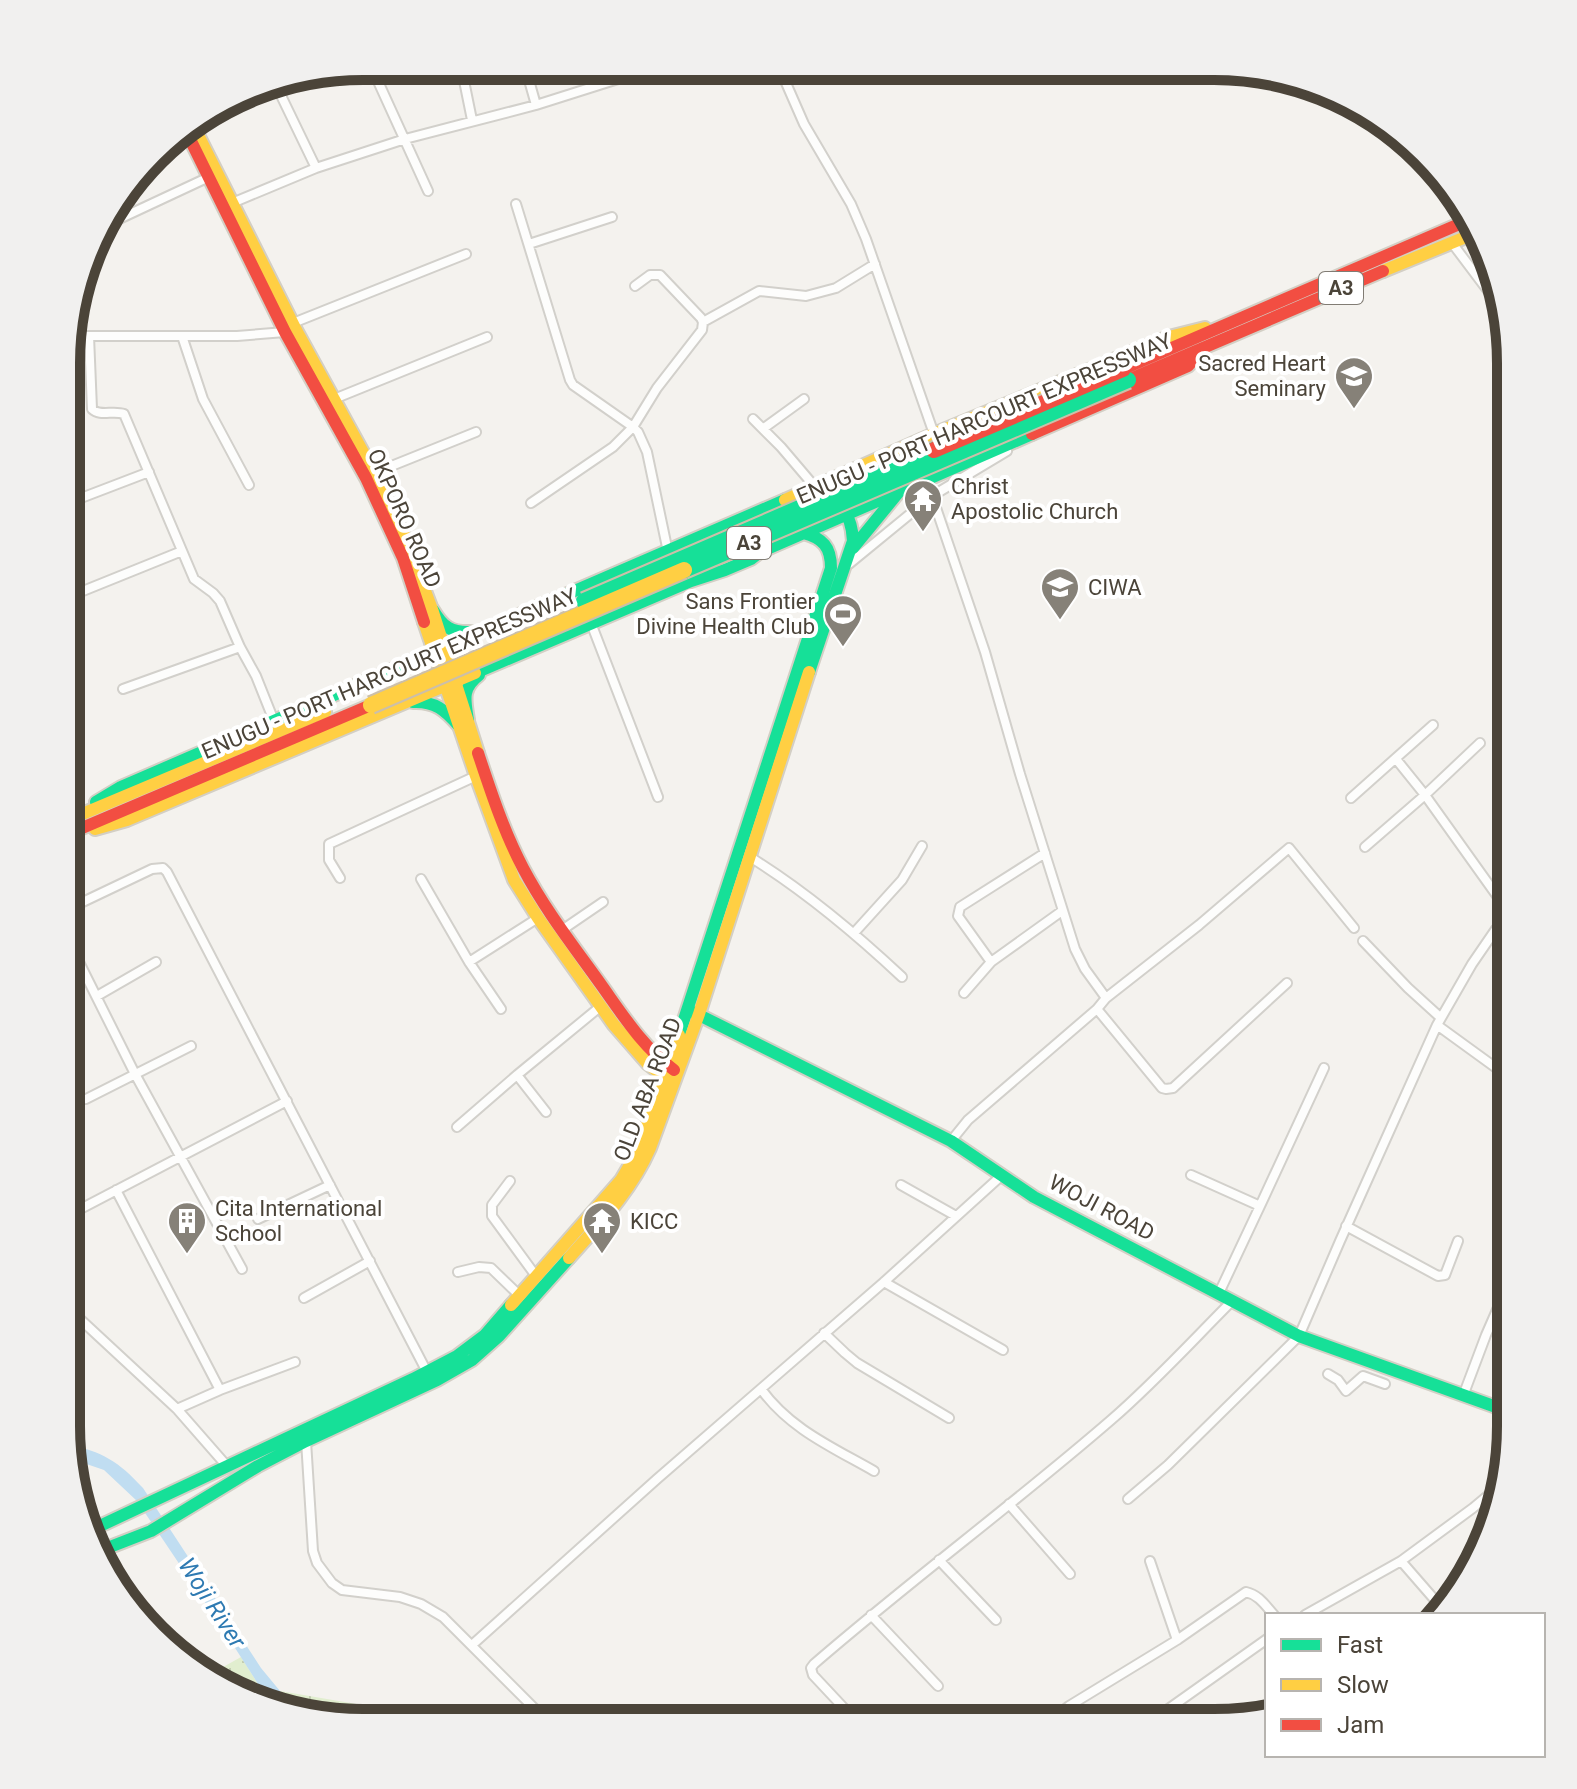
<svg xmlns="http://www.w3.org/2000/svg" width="1577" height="1789" viewBox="0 0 1577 1789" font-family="Roboto,sans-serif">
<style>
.wetland{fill:url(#wetland-marsh)}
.water{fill:#c0ddf1}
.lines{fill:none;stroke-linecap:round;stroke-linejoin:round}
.street-casing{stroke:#d2d0cb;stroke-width:12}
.fast-casing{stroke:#d3cfc5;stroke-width:16}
.slow-casing{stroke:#d3cfc5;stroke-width:16}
.jam-casing{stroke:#d3cfc5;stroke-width:16}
.street{stroke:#fdfdfc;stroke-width:8}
.fast{stroke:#16e098;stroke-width:12}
.slow{stroke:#ffcf43;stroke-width:12}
.jam{stroke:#f24e42;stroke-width:12}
.fast-bridge-casing{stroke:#ccbfa9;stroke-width:20;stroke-linecap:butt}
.slow-bridge-casing{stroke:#ccbfa9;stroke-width:20;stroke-linecap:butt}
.jam-bridge-casing{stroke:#ccbfa9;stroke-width:20;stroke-linecap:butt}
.fast-bridge{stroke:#16e098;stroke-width:16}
.slow-bridge{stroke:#ffcf43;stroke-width:16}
.jam-bridge{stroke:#f24e42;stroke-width:16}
.labels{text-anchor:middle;stroke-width:8;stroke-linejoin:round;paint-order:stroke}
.shield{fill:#fff;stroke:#817c74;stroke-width:2}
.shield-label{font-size:20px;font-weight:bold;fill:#4b4439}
.poi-label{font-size:22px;fill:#4b4439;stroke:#fff;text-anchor:start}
.street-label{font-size:22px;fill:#4b4439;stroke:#fff}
.water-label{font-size:24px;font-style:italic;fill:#2e7ab2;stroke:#fff}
.rim{fill:none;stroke:#4b4439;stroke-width:10}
</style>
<defs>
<pattern id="wetland-marsh" width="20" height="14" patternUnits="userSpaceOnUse" patternTransform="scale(2)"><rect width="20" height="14" fill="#e1eecf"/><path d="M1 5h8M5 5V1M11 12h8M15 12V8" fill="none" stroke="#c3cdb2"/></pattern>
</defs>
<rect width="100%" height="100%" fill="#f4f2ee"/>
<path class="wetland" d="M241,1657l17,27 16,17 -60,-18 -7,-7z
M280,1691l94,16 17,15h-47l-46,-14z"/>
<path class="water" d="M67,1444c36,8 51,17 76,44l118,180 19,23 18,17 -24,-7 -16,-17 -37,-58 -84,-125 -33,-31 -35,-12z"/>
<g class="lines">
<defs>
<path id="street" d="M371,66l57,125
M461,66l11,54
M525,66l11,39
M779,67l25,57 47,80 15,35 68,195
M274,81l42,87
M232,203l84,-35 89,-29 131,-34 120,-38
M516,204l54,176 3,5 60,42 5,5 9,20 21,100
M102,227l107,-50
M1452,243l52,69
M529,244l83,-27
M703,322l56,-31 47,5 30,-8 39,-24
M293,323l173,-69
M69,336h168l48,-4
M89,336l3,73c8,8 21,1 32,5l70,165 19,14 7,8 20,46 16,29 18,45
M182,336l21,63 46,86
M334,399l153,-62
M753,419l28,28 34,40
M764,428l40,-29
M374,473l102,-41
M932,496l53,156 35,122 55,175 10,20 21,29
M68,503l81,-31
M531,503l82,-56 20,-20 24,-39 45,-58 1,-8 -2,-4 -41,-43h-10l-15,11
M849,564l83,-68 75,-45
M68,597l114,-46
M591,623l67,174
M123,689l117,-42
M1396,759l29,36 85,119
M1351,798l82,-73
M1365,847l60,-52 55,-52
M750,857c55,34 105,76 152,120
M340,878l-11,-18v-16l147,-68
M421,879l48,83 32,47
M68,909l84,-40 11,-1 4,4 260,500
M562,930l41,-28
M854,933l48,-53 20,-34
M68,940l67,134 107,195
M1363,941l45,47 33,30
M469,962l69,-44
M991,962l-33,-46 2,-9 85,-54
M964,993l27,-31 71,-51
M97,996l59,-34
M1097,1009l65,79 4,1 7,-1 114,-105
M1437,1025l73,53
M517,1075l29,37
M86,1099l105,-53
M457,1127l60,-52 84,-69
M951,1141l17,-21 129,-111 9,-11 93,-73 90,-77 65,80
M1191,1175l69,31 -41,87
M67,1180l14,29
M510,1181l-18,24v11l44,60
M901,1185l55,31
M116,1190l104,200
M1260,1206l64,-138
M67,1216l220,-115
M258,1219l72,-34
M1346,1226l92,50 7,-1 13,-34
M458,1272l21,-5 12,1 29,28
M884,1282l119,68
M304,1298l66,-37
M67,1307l110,102 49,56
M824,1333l21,20 12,10 92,55
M1328,1374l10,6 8,11 17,-15 22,8
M761,1389c29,40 71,58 113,82
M1463,1396l23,-61 24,-55
M177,1409l43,-19 75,-28
M306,1441l7,110 4,12 15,20 10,7 58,7 21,7 22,13 105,105
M1128,1499l40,-34 131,-129 41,-95 97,-216 35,-61 24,-35 14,-15
M1009,1504l61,70
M939,1560l57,60
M1150,1561l27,79
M1401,1561l40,46
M871,1615l67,71
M1305,1615l96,-54 72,-53 25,-21
M472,1645l185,-166 227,-197 117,-106
M857,1722l-44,-47 -2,-7 3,-4c97,-84 200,-160 297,-244 43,-37 82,-80 122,-120
M958,1722l3,-3 4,-2 12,5
M1049,1722l20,-16 108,-66 69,-48c13,3 19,13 28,23
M1150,1722l117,-83"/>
<path id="fast" d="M853,548l45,-55
M433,610c10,17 18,23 38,22
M809,672l44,-131c-1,-26 -14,-45 -38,-54
M475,673l216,-92 34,-11 26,-11 9,-7 272,-118
M413,702c22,-1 32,8 46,24
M468,720c-3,-20 -7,-31 11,-45
M96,802l25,-15 664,-287
M693,1012l258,129 83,56 265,139 211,76
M679,1035l152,-467c0,-21 -8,-30 -28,-35
M87,1532l326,-153 44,-23 28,-21 26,-30
M97,1552l54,-21 107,-65 48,-25 131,-61 35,-20 27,-24 70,-78"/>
<path id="slow" d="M193,125l103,205 69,126 38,77 30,79 45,141
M1383,271l95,-39
M785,500l149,-66 235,-97 36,-9
M424,622l52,154 38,104 24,38 76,107 34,39 17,13 9,3
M68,820l257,-108
M95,829l32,-9 348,-147
M569,1258c31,-35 62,-67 81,-110l49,-134 110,-342
M511,1305l110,-125 16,-27 42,-118"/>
<path id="jam" d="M185,129l100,203 81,146 37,80 21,64
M1123,369l348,-150
M1128,380l255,-109
M1032,434l156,-68 16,-18
M478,753c13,39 26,79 45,115 22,42 52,80 79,118 22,31 41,61 72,84
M68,834l303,-129"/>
</defs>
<use href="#street" class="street-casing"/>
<use href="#fast" class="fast-casing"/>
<use href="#slow" class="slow-casing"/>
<use href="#jam" class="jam-casing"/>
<use href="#street" class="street"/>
<use href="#fast" class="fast"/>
<use href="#slow" class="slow"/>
<use href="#jam" class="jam"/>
<defs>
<path id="fast-bridge" d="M684,570l444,-190
M584,601l350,-151"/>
<path id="slow-bridge" d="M371,705l313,-135"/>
<path id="jam-bridge" d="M934,450l189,-81"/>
</defs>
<use href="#fast-bridge" class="fast-bridge-casing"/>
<use href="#slow-bridge" class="slow-bridge-casing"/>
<use href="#jam-bridge" class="jam-bridge-casing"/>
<use href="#fast-bridge" class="fast-bridge"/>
<use href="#slow-bridge" class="slow-bridge"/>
<use href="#jam-bridge" class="jam-bridge"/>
</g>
<defs>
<symbol id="university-pin" viewBox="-11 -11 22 30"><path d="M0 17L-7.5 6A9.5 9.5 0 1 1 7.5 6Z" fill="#868178" stroke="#fff"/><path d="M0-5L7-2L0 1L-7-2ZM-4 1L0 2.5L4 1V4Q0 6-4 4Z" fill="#fff"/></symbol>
<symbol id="temple-pin" viewBox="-11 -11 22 30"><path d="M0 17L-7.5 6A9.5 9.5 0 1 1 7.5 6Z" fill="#868178" stroke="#fff"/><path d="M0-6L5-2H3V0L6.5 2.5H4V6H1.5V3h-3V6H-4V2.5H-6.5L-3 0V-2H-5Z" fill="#fff"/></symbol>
<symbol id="stadium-pin" viewBox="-11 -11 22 30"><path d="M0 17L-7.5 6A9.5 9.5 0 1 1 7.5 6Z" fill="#868178" stroke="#fff"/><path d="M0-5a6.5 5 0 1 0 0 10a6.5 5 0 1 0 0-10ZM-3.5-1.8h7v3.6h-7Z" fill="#fff"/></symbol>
<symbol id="building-pin" viewBox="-11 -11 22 30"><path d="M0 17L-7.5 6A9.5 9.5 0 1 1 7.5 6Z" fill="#868178" stroke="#fff"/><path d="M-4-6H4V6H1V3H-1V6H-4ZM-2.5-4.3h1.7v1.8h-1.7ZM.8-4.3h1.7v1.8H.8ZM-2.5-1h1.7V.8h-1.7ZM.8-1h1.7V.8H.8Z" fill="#fff"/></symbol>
</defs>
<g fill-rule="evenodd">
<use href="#university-pin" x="1332" y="354" width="44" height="60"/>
<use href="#temple-pin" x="901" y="477" width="44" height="60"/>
<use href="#university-pin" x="1038" y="565" width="44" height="60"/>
<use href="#stadium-pin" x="821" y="592" width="44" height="60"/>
<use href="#building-pin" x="165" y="1199" width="44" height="60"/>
<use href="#temple-pin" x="580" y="1199" width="44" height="60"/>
</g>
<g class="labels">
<g class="shield">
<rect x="1319" y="272" width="44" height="32" rx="6"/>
<rect x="727" y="527" width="44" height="32" rx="6"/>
</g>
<g class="shield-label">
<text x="1341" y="295">A3</text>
<text x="749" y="550">A3</text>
</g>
<g class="poi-label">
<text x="1326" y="371" text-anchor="end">Sacred Heart<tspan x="1326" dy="25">Seminary</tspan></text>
<text x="951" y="494">Christ<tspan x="951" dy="25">Apostolic Church</tspan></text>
<text x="1088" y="595">CIWA</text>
<text x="815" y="609" text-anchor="end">Sans Frontier<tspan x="815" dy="25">Divine Health Club</tspan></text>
<text x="215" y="1216">Cita International<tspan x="215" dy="25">School</tspan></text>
<text x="630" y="1229">KICC</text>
</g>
<g class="street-label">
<text transform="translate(984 418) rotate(-23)" y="8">ENUGU - PORT HARCOURT EXPRESSWAY</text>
<text transform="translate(405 518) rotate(66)" y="8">OKPORO ROAD</text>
<text transform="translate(389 673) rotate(-23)" y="8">ENUGU - PORT HARCOURT EXPRESSWAY</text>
<text transform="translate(647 1089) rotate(-69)" y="8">OLD ABA ROAD</text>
<text transform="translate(1102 1207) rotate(28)" y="8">WOJI ROAD</text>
</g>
<g class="water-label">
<text transform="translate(212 1603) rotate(57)" y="8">Woji River</text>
</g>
</g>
<path d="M0 0H1577V1789H0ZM363 80H1214A283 283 0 0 1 1497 363V1426A283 283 0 0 1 1214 1709H363A283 283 0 0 1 80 1426V363A283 283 0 0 1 363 80Z" fill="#f1f0ef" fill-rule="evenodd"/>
<path class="rim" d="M363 80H1214A283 283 0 0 1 1497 363V1426A283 283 0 0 1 1214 1709H363A283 283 0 0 1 80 1426V363A283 283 0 0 1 363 80Z"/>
<rect x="1265" y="1613" width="280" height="144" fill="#ffffff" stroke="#b7b4b0" stroke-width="2"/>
<rect x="1281" y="1639" width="40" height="12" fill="#16e098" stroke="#b7b4b0" stroke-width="2"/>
<text x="1337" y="1653" font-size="24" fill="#4b4439">Fast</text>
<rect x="1281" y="1679" width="40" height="12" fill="#ffcf43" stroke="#b7b4b0" stroke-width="2"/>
<text x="1337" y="1693" font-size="24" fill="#4b4439">Slow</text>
<rect x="1281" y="1719" width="40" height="12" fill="#f24e42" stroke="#b7b4b0" stroke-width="2"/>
<text x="1337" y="1733" font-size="24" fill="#4b4439">Jam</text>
</svg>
